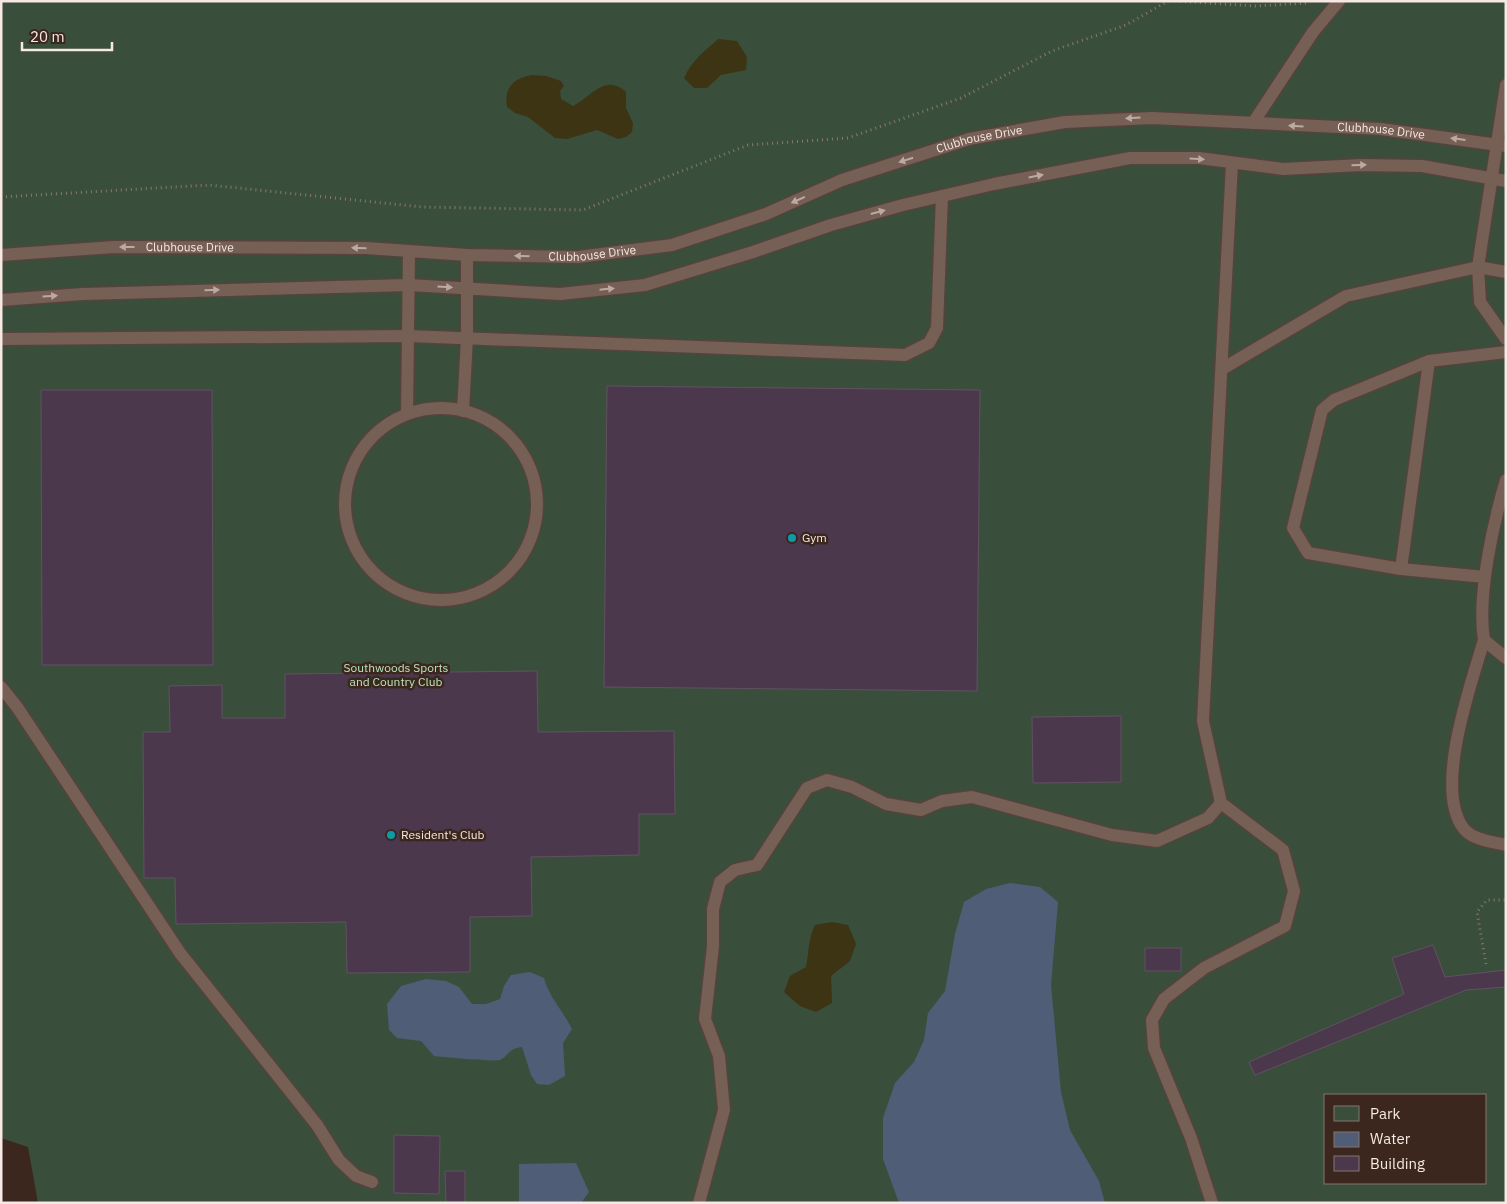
<svg xmlns="http://www.w3.org/2000/svg" width="1507" height="1204" viewBox="0 0 1507 1204" font-family="'IBM Plex Sans',sans-serif">
<style>
.green{fill:#394f3c;fill-rule:evenodd}
.sand{fill:#3c3413}
.water{fill:#505d76}
.building{fill:#4c384d;stroke:#615162}
.lines{fill:none;stroke-linecap:round;stroke-linejoin:round}
.lane-casing{stroke:#55433c;stroke-width:15}
.path{stroke:#89776f;stroke-width:3;stroke-dasharray:1 4;stroke-linecap:butt}
.lane{stroke:#765f54;stroke-width:12}
.oneway{fill:#bcaaa2}
.culture-dot{fill:#0f9aa8;stroke:#3b271e;stroke-width:2}
.labels{text-anchor:middle;stroke-width:5;stroke-linejoin:round;paint-order:stroke}
.street-label{font-size:12px;fill:#f6e8e2;stroke:#3b271e}
.poi-label{font-size:12px;fill:#f6e8e2;stroke:#3b271e;text-anchor:start}
.park-label{font-size:12px;fill:#b7e6bd;stroke:#3b271e}
</style>
<rect width="100%" height="100%" fill="#3b271e"/>
<path class="green" d="M1,1h1505v1202h-1468l-10,-56 -27,-9zM1326,1095h160v88h-160z"/>
<path class="sand" d="M718,39l19,2 10,16 -1,13 -25,5 -14,13h-13l-10,-10c8,-18 21,-27 34,-39z
M532,75l14,1 15,5 3,5 -4,5 1,8 12,7c19,-9 31,-33 53,-14v16l7,15 -1,9 -6,5 -8,2 -21,-9 -30,9 -12,-1 -27,-21 -13,-4 -8,-6c-3,-20 6,-28 25,-32z
M832,922l16,3 8,19 -6,17 -19,15 1,27 -16,9 -16,-6 -16,-14 6,-16 16,-9c3,-14 2,-28 9,-42z"/>
<path class="water" d="M1010,883l30,4 18,15 -7,83 10,107 9,38 29,51 6,22h-206l-16,-44v-41l12,-35 19,-21 10,-22 4,-27 17,-22 10,-57 9,-32 22,-13z
M530,972l14,6c5,19 19,33 28,51l-9,14 2,33 -16,9 -12,-1 -6,-9 -9,-28c-15,2 -12,8 -22,13 -7,2 -55,-3 -66,-4l-13,-15 -24,-3 -8,-8 -2,-26 14,-18 25,-7 20,2 13,6 13,17h14l14,-5 4,-13 7,-11z
M576,1163l13,29 -8,11h-62v-39z"/>
<path class="building" d="M607,386l373,4 -3,301 -373,-4z
M41,390h171l1,275h-171z
M537,671l1,61 136,-1 1,83h-36v41l-108,2 1,59 -62,1v55l-123,1 -1,-51 -170,2 -1,-46h-31l-1,-146h27l-1,-46 53,-1v33h63v-44z
M1121,716v66l-88,1 -1,-66z
M1433,945l12,32 61,-7v17l-40,3 -211,85 -6,-13 155,-68 -12,-36z
M1145,948h36v23h-36z
M394,1135l46,1 -1,58 -45,-1z
M445,1171h20v32h-19z"/>
<g class="lines">
<defs>
<g id="lane">
<path d="M1506,85l-28,182 2,35 26,37"/>
<path d="M1253,123l60,-91 26,-31"/>
<path id="s1" d="M1,255l113,-8 252,1 101,7 111,2 94,-12 94,-31 76,-34 127,-41 96,-17 87,-4 229,11 125,17"/>
<path d="M1,300l82,-6 326,-9 151,9 85,-9 108,-33 78,-27 72,-20 91,-21 136,-26h69l84,11 78,-4 61,1 84,15"/>
<path d="M1,339l407,-3 497,19 24,-12 8,-15 5,-132"/>
<path d="M1222,369l124,-73 132,-29 28,5"/>
<circle cx="441" cy="504" r="96"/>
<path d="M463,411l4,-73v-83"/>
<path d="M407,414l2,-163"/>
<path d="M1506,480c-13,44 -29,115 -22,160 -13,44 -51,150 -20,189 9,11 29,13 42,16"/>
<path d="M1401,569l28,-208"/>
<path d="M1485,577l-84,-8 -93,-16 -15,-25 29,-118 12,-10 95,-39 77,-9"/>
<path d="M1484,640l22,18"/>
<path d="M1,687l16,20 163,246 137,172 22,35 17,16 16,6"/>
<path d="M699,1203l25,-93 -5,-54 -14,-37 8,-73v-37l7,-27 15,-12 22,-5 50,-77 20,-8 25,7 34,17 35,6 21,-9 30,-4 140,38 45,6 51,-23 13,-15"/>
<path d="M1212,1203l-21,-65 -37,-90 -2,-28 12,-21 40,-31 81,-42 9,-35 -11,-41 -62,-47 -18,-82 29,-558"/>
</g>
</defs>
<use href="#lane" class="lane-casing"/>
<path class="path" d="M1175,1l81,5 53,-3
M1,197l208,-12 213,22 161,3 165,-65 100,-7 113,-40 91,-47 74,-26 42,-24
M1486,964l-9,-52 10,-12h19"/>
<use href="#lane" class="lane"/>
</g>
<defs><path id="oneway-solid" d="M-6-.8H1V-3.2L6.5 0L1 3.2V.8H-6Z" transform="scale(1.25)"/></defs>
<g class="oneway">
<use href="#oneway-solid" transform="translate(1133 118) rotate(177)"/>
<use href="#oneway-solid" transform="translate(1296 126) rotate(-177)"/>
<use href="#oneway-solid" transform="translate(1458 139) rotate(-173)"/>
<use href="#oneway-solid" transform="translate(1197 159) rotate(4)"/>
<use href="#oneway-solid" transform="translate(906 160) rotate(162)"/>
<use href="#oneway-solid" transform="translate(1359 165) rotate(-1)"/>
<use href="#oneway-solid" transform="translate(1036 176) rotate(-11)"/>
<use href="#oneway-solid" transform="translate(798 200) rotate(156)"/>
<use href="#oneway-solid" transform="translate(878 212) rotate(-15)"/>
<use href="#oneway-solid" transform="translate(127 247) rotate(-180)"/>
<use href="#oneway-solid" transform="translate(359 248) rotate(-179)"/>
<use href="#oneway-solid" transform="translate(522 256) rotate(-179)"/>
<use href="#oneway-solid" transform="translate(445 287) rotate(3)"/>
<use href="#oneway-solid" transform="translate(607 289) rotate(-6)"/>
<use href="#oneway-solid" transform="translate(212 290) rotate(-1)"/>
<use href="#oneway-solid" transform="translate(50 296) rotate(-4)"/>
</g>
<g class="culture-dot">
<circle cx="792" cy="538" r="5"/>
<circle cx="391" cy="835" r="5"/>
</g>
<g class="labels">
<g class="street-label">
<text dy="4" stroke="none"><textPath href="#s1" startOffset="1402">Clubhouse Drive</textPath></text>
<text dy="4" stroke="none"><textPath href="#s1" startOffset="998">Clubhouse Drive</textPath></text>
<text dy="4" stroke="none"><textPath href="#s1" startOffset="189">Clubhouse Drive</textPath></text>
<text dy="4" stroke="none"><textPath href="#s1" startOffset="592">Clubhouse Drive</textPath></text>
</g>
<g class="poi-label">
<text x="802" y="542">Gym</text>
<text x="401" y="839">Resident's Club</text>
</g>
<g class="park-label">
<text x="396" y="672">Southwoods Sports<tspan x="396" dy="14">and Country Club</tspan></text>
</g>
</g>
<rect width="1507" height="1204" fill="none" stroke="#f6e8e2" stroke-width="5"/>
<rect x="1324" y="1094" width="162" height="90" fill="#3b271e" stroke="#86746c"/>
<rect x="1334" y="1106" width="25" height="15" fill="#394f3c" stroke="#86746c"/>
<text x="1370" y="1119" font-size="15" fill="#f6e8e2">Park</text>
<rect x="1334" y="1132" width="25" height="15" fill="#505d76" stroke="#86746c"/>
<text x="1370" y="1144" font-size="15" fill="#f6e8e2">Water</text>
<rect x="1334" y="1156" width="25" height="15" fill="#4c384d" stroke="#86746c"/>
<text x="1370" y="1169" font-size="15" fill="#f6e8e2">Building</text>
<path d="M22 42v8h90v-8" fill="none" stroke="#f6e8e2" stroke-width="2.5"/>
<text x="30" y="42" font-size="15" fill="#f6e8e2" stroke="#3b271e" stroke-width="4" paint-order="stroke">20 m</text>
</svg>
